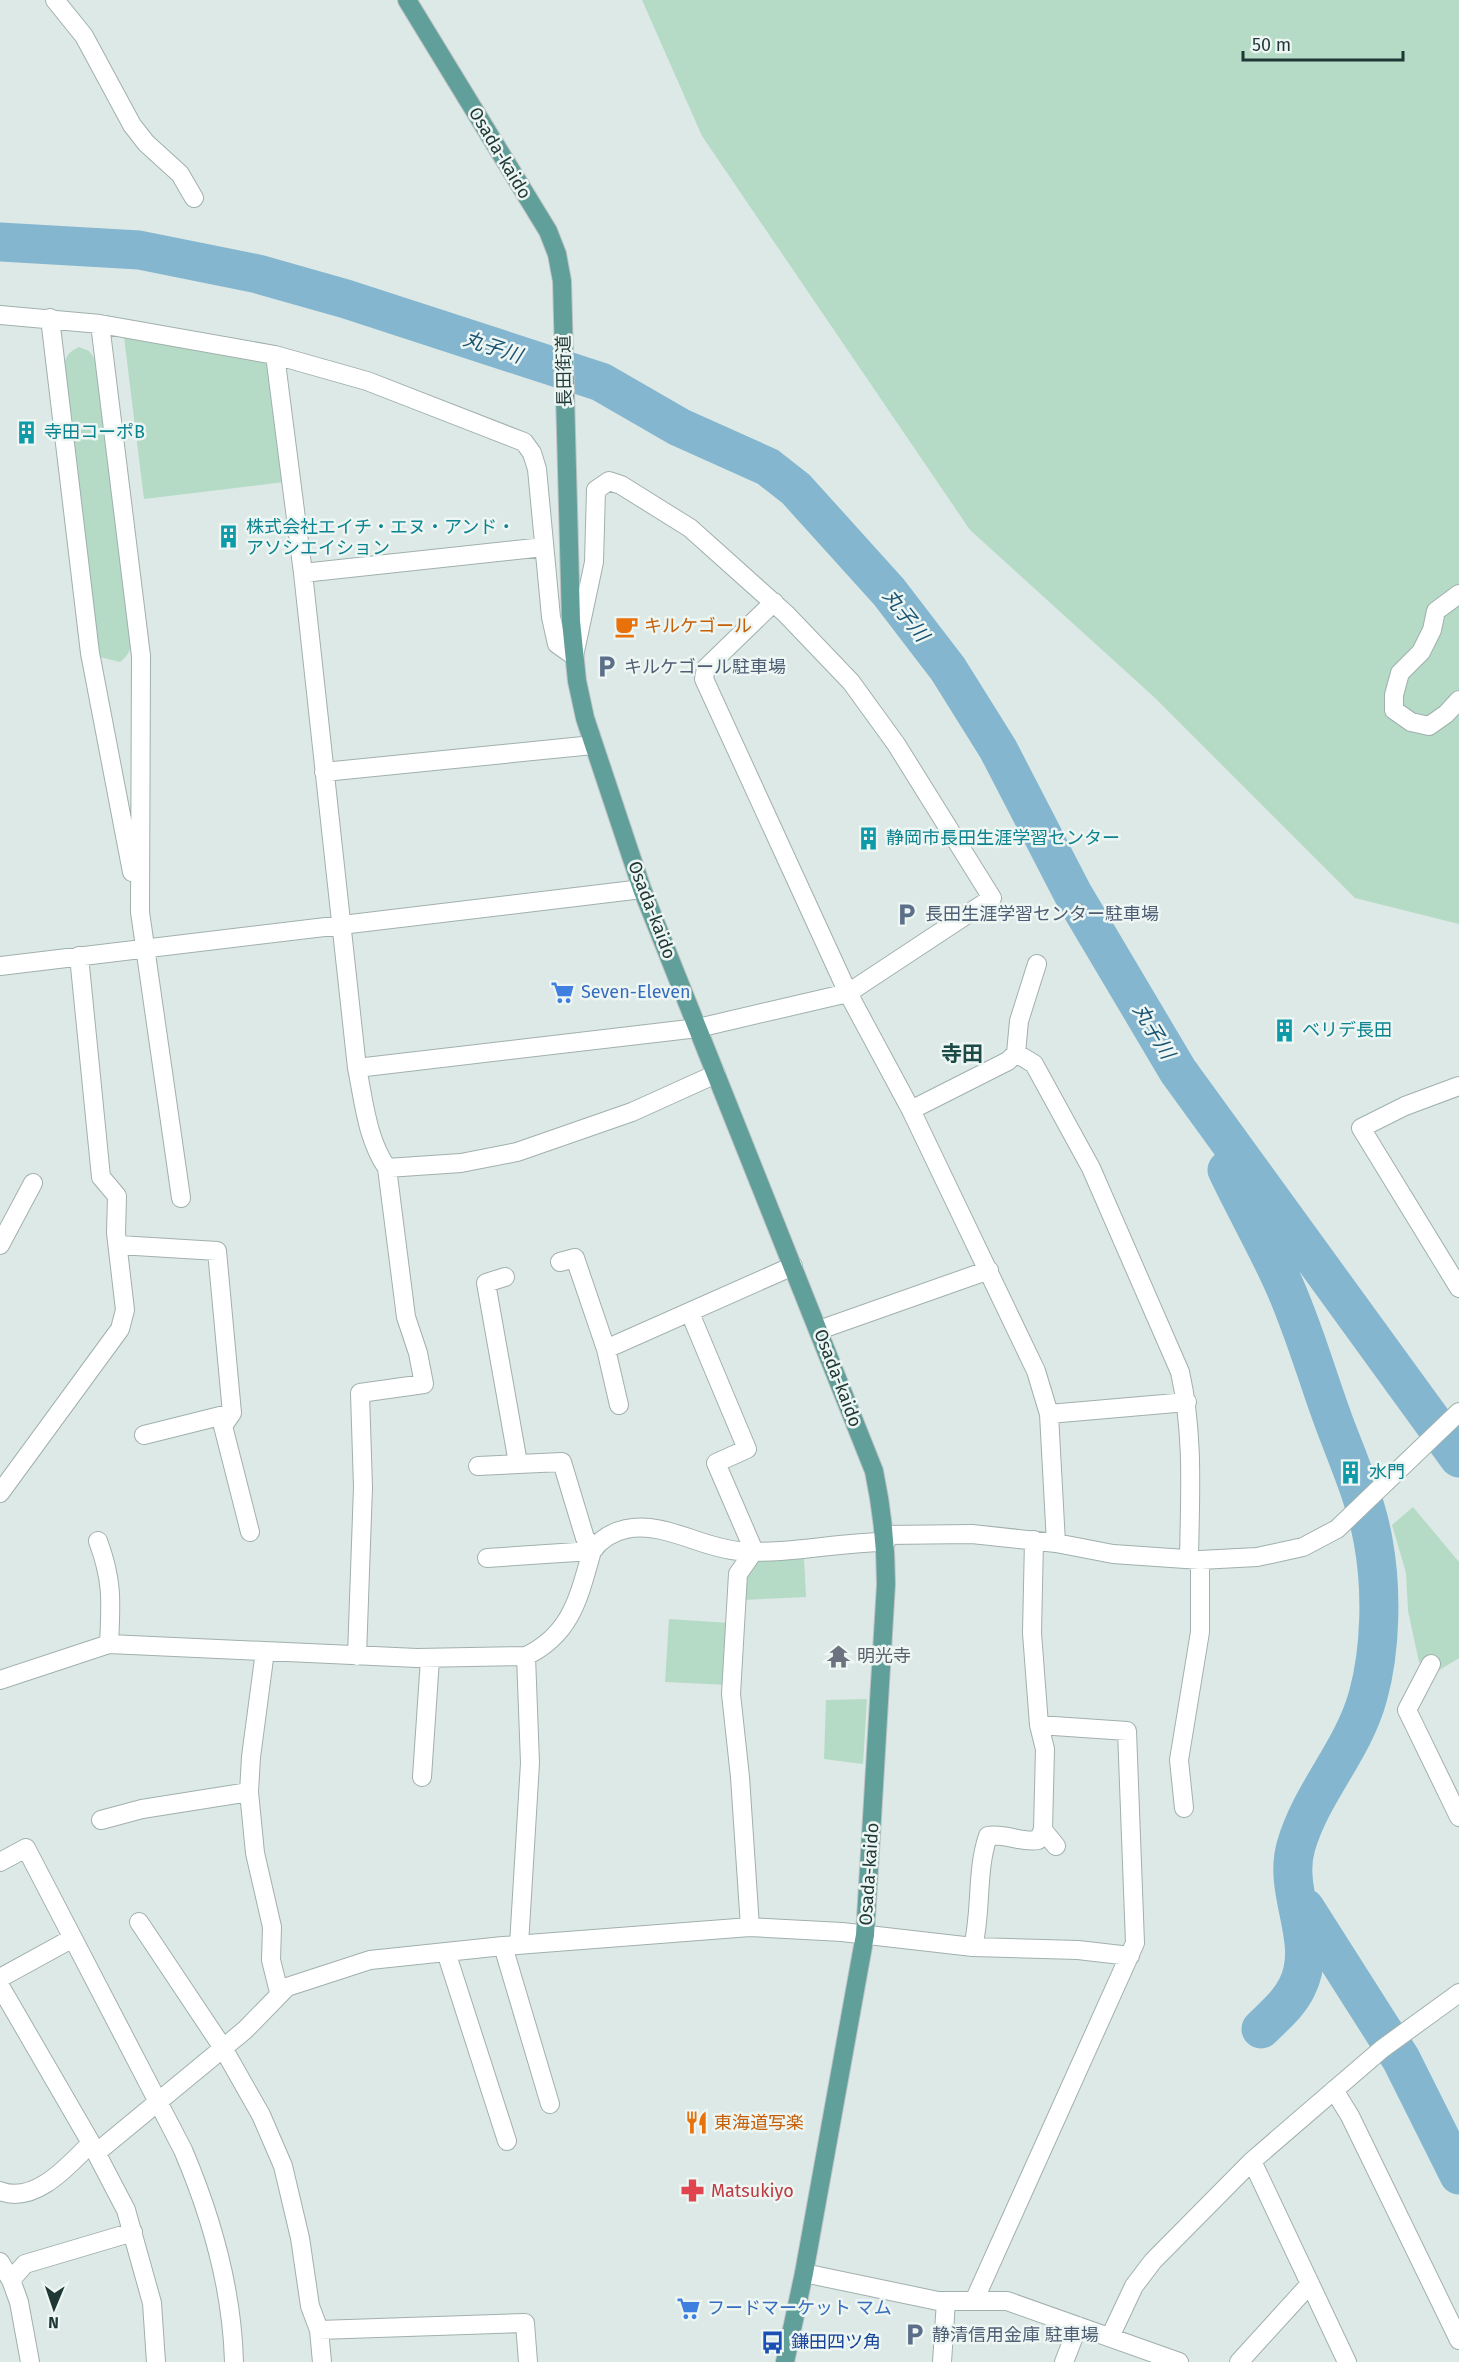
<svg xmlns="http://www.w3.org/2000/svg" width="1459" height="2362" viewBox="0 0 1459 2362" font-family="'Fira Sans','Noto Sans JP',sans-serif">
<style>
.green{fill:#b5dbc6}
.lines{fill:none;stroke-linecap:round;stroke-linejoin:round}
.river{stroke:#84b6cf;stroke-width:39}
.minor-casing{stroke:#a0b0ae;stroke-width:20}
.major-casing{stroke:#bcc3c3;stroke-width:20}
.minor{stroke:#fff;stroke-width:18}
.major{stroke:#619f9a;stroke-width:18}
.labels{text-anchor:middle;stroke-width:5;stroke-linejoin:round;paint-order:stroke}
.street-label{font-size:18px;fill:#1f3836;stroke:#edf6f3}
.culture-label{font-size:18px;fill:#0d838f;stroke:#edf6f3;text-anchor:start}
.food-label{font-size:18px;fill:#c56008;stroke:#edf6f3;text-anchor:start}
.service-label{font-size:18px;fill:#4e5e75;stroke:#edf6f3;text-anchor:start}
.shop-label{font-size:18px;fill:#366cbe;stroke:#edf6f3;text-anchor:start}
.worship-label{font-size:18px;fill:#5b616d;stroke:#edf6f3;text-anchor:start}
.health-label{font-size:18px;fill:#be3a42;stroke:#edf6f3;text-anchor:start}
.transit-label{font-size:18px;fill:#164399;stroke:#edf6f3;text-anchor:start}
.water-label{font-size:20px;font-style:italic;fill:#1a5473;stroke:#edf6f3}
.quarter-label{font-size:21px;font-weight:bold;fill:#1b4a47;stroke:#edf6f3}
</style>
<rect width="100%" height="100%" fill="#dde9e6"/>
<path class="green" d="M642,0h817v924l-104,-26 -201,-201 -184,-167 -268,-394z
M124,337l148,27 13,118 -141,17z
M79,347l10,4 6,8 36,273c1,14 0,22 -11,30l-20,-5 -4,-10 -33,-277c2,-13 5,-18 16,-23z
M1413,1507l46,55v96l-21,13 -19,-9 -11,-51 -2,-38 -14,-48z
M804,1558l2,39 -64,3v-20l10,-19z
M669,1619l60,4 -2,62 -62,-3z
M867,1699l-4,65 -39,-5 2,-59z"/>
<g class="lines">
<path class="river" d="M0,242l139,8 119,24 88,25 255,83 78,45 89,40 28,22 93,103 59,77 50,80 75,145 105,177 281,387
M1227,1170c17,36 37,71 54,108 22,47 36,99 54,147 14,37 31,76 38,115 9,48 8,109 -5,156 -15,55 -57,97 -72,150 -14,47 24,96 1,141 -8,17 -23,29 -36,42
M1305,1908l96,151 58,116"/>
<defs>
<path id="minor" d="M55,0l29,36 48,89 14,18 34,31 14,24
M0,315l100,9 175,31 92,26 157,61 8,11 5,16 14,148 6,27 17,12 20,-94 2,-72 13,-9 12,4 69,43 96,86 65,68 45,62 96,154 -144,95 -150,35 -341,40 -54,-495 -28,-218
M50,318l40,335 42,219
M100,324l41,332 -1,256 41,286
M303,573l241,-26
M1459,594l-23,17 -4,19 -11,22 -21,21 -6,22v15l17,12 18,4 17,-12 13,-14
M774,602l-68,66 -2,11 144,314 63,117 125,261 13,43 7,129
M324,772l269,-27
M0,966l642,-77
M1016,1053l18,11 57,104 89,204c14,62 10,124 9,187
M357,1068c7,34 10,71 30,100
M1459,1086l-54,20 -44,22 98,160
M911,1110l97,-49 8,-8 3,-32 18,-57
M0,1245l33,-62
M119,1245l98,6 15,162 -9,13 27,106
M560,1262l15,-4 31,91 13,56
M505,1277l-19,6 32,180
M690,1313l57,136 -31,14 38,88 -16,23 -7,120 9,83 10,150
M819,1330l170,-60
M606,1349l187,-83
M1049,1414l138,-12
M144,1435l88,-22
M478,1466l84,-4 23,76 10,10
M0,1493l120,-164 5,-19 -9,-77 1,-37 -16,-19 -22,-221
M886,1535l86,-1 84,9 57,11 87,6 57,-3 46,-10 34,-18 122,-117
M98,1541c15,40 13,62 11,103
M487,1558l105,-7
M265,1651l-14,106 -2,35 6,61 17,74 -1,33 8,32
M357,1656l6,-169 -3,-94 64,-9 -6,-31 -12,-36 -19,-149 74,-5 56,-11 115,-40 84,-38
M1431,1664l-24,46 52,107
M0,1680l109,-36 308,14 109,-2c46,-22 53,-60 66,-105 8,-11 20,-19 34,-22 38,-8 75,19 113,22 49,4 98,-9 147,-9
M422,1777l8,-118
M1184,1808l-5,-48 21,-128v-72
M101,1820l41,-11 107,-17
M1043,1830l13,16
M0,1862l26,-14 157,302c29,68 49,138 51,212
M139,1922l84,126 38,67 22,51 17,72 10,68 9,24 3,32
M519,1945l11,-182 -4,-107
M503,1946l47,158
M973,1947c9,-38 3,-76 15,-111 18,-3 32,7 50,4l5,-10 2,-81 -6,-24 -7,-92 2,-93
M446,1952l61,189
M0,1978l73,-40
M0,1986l91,157 35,67 26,93 4,59
M1334,2090l16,26 109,224
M96,2153l149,-123 42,-43 83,-27 133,-14 247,-19 92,5 131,15 105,3 52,6
M1252,2161l95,201
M0,2191c35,14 69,-26 91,-48
M0,2262l11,18 8,22 11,60
M804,2273l134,28h69l172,61
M11,2280l14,-16 108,-32
M974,2301l161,-358 -8,-212 -88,-6
M319,2330l206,-7 3,39
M1110,2337l24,-51 19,-25 99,-100 130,-112 77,-56
M942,2362l4,-61
M1064,2362l14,-36
M1239,2362l71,-78"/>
<path id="major" d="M407,0l141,231 9,23 5,27 9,340 6,60 8,37 57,171 232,582c8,38 12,74 12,113l-21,351 -61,338 -19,89"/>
</defs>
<use href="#minor" class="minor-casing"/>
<use href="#major" class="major-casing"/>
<use href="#minor" class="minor"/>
<use href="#major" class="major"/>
</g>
<defs>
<symbol id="building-bare" viewBox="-9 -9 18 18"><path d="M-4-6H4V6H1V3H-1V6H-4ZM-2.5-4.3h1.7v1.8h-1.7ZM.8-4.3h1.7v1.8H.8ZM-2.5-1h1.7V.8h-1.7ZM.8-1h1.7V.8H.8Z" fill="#0f9aa8" stroke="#edf6f3" stroke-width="2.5" paint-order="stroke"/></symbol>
<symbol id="cafe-bare" viewBox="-9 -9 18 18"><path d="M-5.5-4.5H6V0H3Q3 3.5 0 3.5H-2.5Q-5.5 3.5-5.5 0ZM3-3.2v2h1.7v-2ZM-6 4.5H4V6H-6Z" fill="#e8710a" stroke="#edf6f3" stroke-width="2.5" paint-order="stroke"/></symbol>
<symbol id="parking-bare" viewBox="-9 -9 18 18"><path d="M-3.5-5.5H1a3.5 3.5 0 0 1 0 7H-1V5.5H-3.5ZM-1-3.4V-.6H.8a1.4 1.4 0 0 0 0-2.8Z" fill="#5c6f8a" stroke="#edf6f3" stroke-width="2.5" paint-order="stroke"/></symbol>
<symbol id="supermarket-bare" viewBox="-9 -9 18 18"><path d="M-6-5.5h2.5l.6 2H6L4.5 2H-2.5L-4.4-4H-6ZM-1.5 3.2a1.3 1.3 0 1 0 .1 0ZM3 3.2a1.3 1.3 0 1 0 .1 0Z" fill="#3f7fe0" stroke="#edf6f3" stroke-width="2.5" paint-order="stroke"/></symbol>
<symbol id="temple-bare" viewBox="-9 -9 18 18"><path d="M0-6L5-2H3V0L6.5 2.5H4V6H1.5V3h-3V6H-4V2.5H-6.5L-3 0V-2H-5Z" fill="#6b7280" stroke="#edf6f3" stroke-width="2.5" paint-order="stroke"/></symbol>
<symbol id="restaurant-bare" viewBox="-9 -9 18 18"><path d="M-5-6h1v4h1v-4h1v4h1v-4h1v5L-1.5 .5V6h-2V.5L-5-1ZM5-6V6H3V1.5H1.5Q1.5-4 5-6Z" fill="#e8710a" stroke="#edf6f3" stroke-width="2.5" paint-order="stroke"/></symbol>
<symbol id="pharmacy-bare" viewBox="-9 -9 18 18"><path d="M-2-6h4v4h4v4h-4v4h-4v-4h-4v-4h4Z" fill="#e0444e" stroke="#edf6f3" stroke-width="2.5" paint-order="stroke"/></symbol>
<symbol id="bus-bare" viewBox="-9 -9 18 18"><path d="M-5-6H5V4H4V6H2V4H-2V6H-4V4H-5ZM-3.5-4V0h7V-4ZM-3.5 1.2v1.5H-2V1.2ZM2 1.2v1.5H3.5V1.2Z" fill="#1a4fb4" stroke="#edf6f3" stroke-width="2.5" paint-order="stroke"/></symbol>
</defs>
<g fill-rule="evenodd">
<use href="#building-bare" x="10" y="416" width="33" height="33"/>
<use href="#building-bare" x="212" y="520" width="33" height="33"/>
<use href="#cafe-bare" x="610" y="610" width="33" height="33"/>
<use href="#parking-bare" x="590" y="650" width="33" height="33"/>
<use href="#building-bare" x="852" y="822" width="33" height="33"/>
<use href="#parking-bare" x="890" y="898" width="33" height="33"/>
<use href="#supermarket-bare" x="546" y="976" width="33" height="33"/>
<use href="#building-bare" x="1268" y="1014" width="33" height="33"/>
<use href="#building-bare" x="1334" y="1456" width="33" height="33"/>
<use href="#temple-bare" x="822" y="1640" width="33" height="33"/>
<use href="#restaurant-bare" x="680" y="2106" width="33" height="33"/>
<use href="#pharmacy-bare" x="676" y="2174" width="33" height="33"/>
<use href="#supermarket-bare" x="672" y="2292" width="33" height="33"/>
<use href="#parking-bare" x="898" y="2318" width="33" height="33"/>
<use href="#bus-bare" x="756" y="2326" width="33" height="33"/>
</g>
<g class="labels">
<g class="street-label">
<text transform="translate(500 153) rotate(59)" y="6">Osada-kaido</text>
<text transform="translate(564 371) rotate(-91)" y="6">長田街道</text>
<text transform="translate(652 910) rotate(69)" y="6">Osada-kaido</text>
<text transform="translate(838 1378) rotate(69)" y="6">Osada-kaido</text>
<text transform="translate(869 1874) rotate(-86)" y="6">Osada-kaido</text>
</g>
<g class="culture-label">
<text x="44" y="438">寺田コーポB</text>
<text x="246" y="533">株式会社エイチ・エヌ・アンド・<tspan x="246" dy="21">アソシエイション</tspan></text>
<text x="886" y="844">静岡市長田生涯学習センター</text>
<text x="1302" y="1036">ベリデ長田</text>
<text x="1369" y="1478">水門</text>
</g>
<g class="food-label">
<text x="644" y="632">キルケゴール</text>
<text x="714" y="2129">東海道写楽</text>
</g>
<g class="service-label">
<text x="624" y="673">キルケゴール駐車場</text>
<text x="925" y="920">長田生涯学習センター駐車場</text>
<text x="932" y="2341">静清信用金庫 駐車場</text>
</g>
<g class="shop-label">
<text x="581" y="998">Seven-Eleven</text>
<text x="707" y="2314">フードマーケット マム</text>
</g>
<g class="worship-label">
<text x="857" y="1662">明光寺</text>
</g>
<g class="health-label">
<text x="711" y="2197">Matsukiyo</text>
</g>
<g class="transit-label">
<text x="791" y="2348">鎌田四ツ角</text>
</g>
<g class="water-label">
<text transform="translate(493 347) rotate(18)" y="7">丸子川</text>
<text transform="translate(906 615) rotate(52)" y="7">丸子川</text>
<text transform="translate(1154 1031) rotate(59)" y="7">丸子川</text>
</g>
<g class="quarter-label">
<text x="962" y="1061">寺田</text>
</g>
</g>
<g transform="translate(54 2308) rotate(182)" stroke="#edf6f3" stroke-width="4.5" paint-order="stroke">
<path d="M0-4.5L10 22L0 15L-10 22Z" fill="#1f3836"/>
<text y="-9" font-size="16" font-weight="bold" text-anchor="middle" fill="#1f3836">N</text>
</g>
<path d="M1243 51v9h160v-9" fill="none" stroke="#1f3836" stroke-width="3"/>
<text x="1252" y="51" font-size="18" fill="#1f3836" stroke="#edf6f3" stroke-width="4.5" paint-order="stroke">50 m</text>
</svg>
